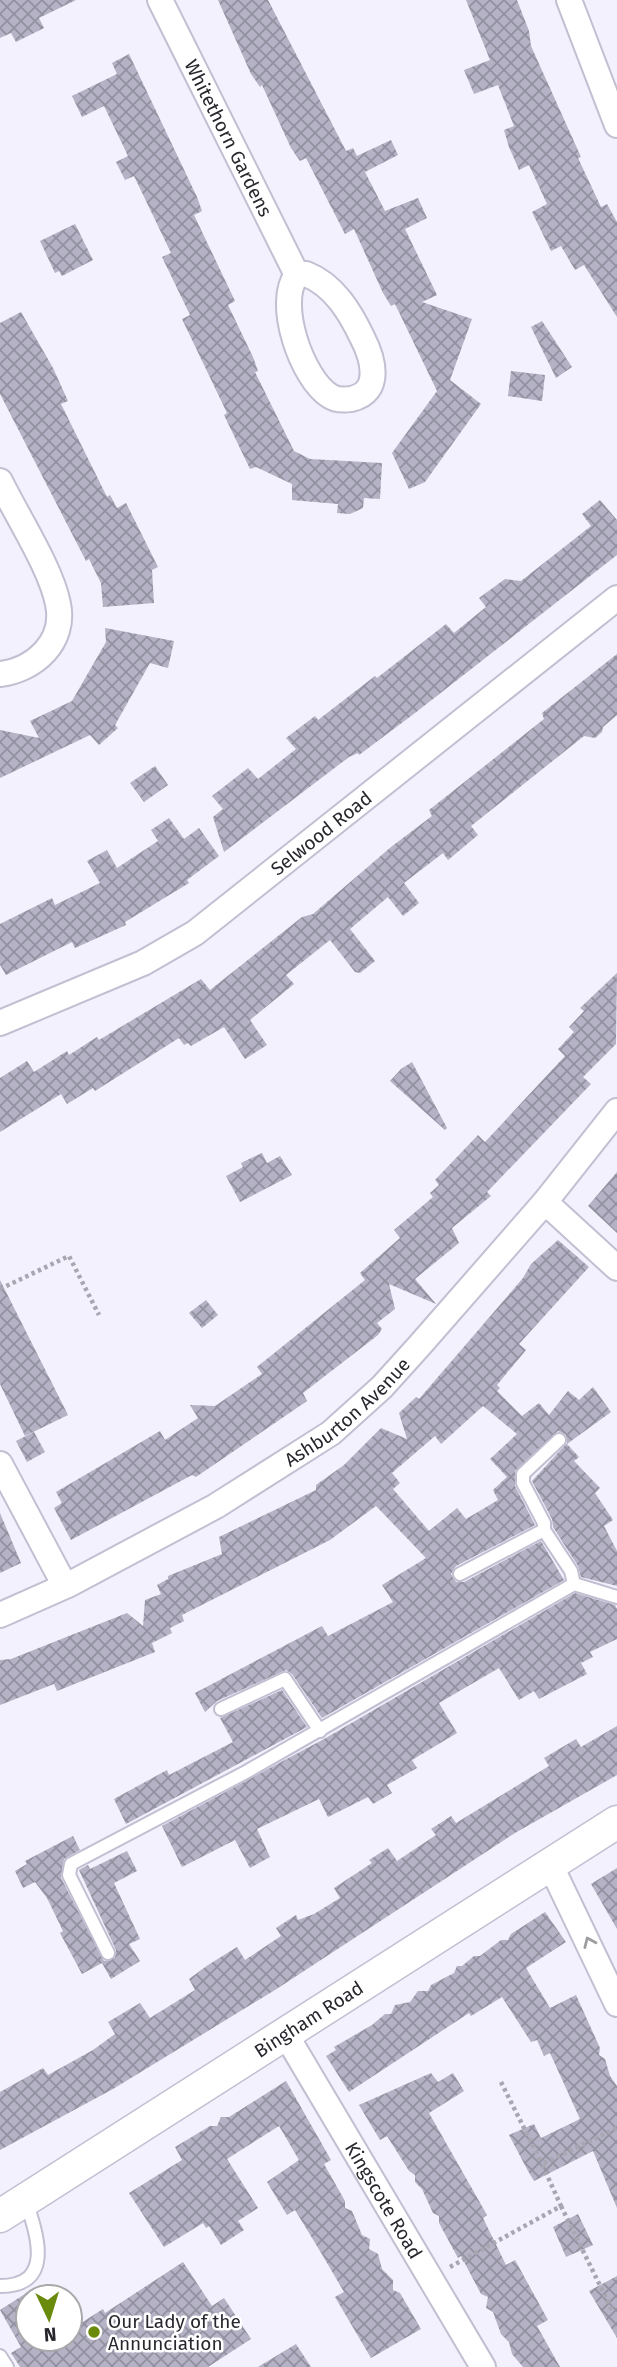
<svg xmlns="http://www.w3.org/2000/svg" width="617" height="2367" viewBox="0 0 617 2367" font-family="'Fira Sans',sans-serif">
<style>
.building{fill:url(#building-cross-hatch);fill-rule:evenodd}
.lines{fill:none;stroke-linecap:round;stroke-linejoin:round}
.service-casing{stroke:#c2bfd2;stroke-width:16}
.minor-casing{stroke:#c2bfd2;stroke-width:28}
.tertiary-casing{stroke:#c2bfd2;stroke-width:35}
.path{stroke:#a7a6b1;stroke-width:4.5;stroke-dasharray:3.5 3.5;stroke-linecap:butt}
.service{stroke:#fff;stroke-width:12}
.minor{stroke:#fff;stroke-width:24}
.tertiary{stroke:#fff;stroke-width:32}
.oneway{stroke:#9e9ea1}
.poi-dot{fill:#6a8a0c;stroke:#fff;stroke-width:2.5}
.labels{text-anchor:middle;stroke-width:5;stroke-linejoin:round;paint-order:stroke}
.street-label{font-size:19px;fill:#28272e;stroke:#fff}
.poi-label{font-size:19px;fill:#28272e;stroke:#fff;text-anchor:start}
</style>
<defs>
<pattern id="building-cross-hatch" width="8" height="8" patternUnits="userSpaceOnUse" patternTransform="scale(1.75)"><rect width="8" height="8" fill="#b4b2c4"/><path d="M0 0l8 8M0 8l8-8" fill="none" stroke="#9291a0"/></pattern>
</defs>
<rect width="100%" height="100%" fill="#f2f1fd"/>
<path class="building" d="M0,0h76l-37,18 5,10 -28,14 -5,-9 -11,5z
M218,0h50l78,151 7,-3 4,8 34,-16 7,15 -33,17 20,39 33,-13 9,20 -22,11 32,66 -15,7 50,17 -22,61 31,24 -56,78 -16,7 -17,-36 45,-62 -42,-87 -4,2 -8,-13 -29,-64 -9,5 -39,-76 -6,3 -9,-13 -29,-63 -2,2 -9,-13z
M466,0h51l12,31 2,15 50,111 -3,1 23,49 6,-3 10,18v95l-33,-52 -9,5 -14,-24 -10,5 -19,-39 15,-8 -18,-39 -10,5 -10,-23 -5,-17 10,-4 -16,-41 -24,9 -10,-24 26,-10z
M129,54l68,143 5,14 -8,4 41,86 -7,4 25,52 5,14 -3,1 39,79 16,8 72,4 -2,36 -16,-1 -1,10 -13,6 -13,-1 1,-9 -46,-4v-16l-36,-17 -6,2 -26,-54 3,-2 -45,-94 8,-4 -28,-58 9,-4 -37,-77 -9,4 -9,-18 12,-6 -24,-50 -22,11 -10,-21 45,-22 -5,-11z
M75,224l18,36 -31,16 -3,-5 -4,2 -15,-32z
M21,312l32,56 15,33 -7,3 46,93 3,-2 7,13 9,-5 32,64 -6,3 2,33 -51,4 -2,-24 -12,-24 -3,2 -86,-167v-71z
M542,321l30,46 -16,11 -25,-51z
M511,371l34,4 -3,26 -34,-5z
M600,500l17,20v35l-202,158 -56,42 -1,-2 -9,4 -125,95 -11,-35 10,-8 -11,-13 36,-28 10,11 38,-30 -10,-11 29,-22 3,4 57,-44 2,2 69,-54 8,9 32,-26 -7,-9 26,-19 16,2 70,-55 -9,-12z
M105,628l69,13 -6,27 -18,-5 -35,62 3,3 -19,17 -9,-10 -90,43v-48l39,8 -9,-17 42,-20 34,-59z
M617,654v61l-14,12 -1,5 -7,6 -11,-2 -113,90 7,9 -30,25 -5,-7 -39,30 15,20 -16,13 -15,-19 -38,32 25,32 -15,12 -5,-1 -25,-32 -44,35 8,9 -44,36 17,25 -22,14 -21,-32 -33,19 -3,-3 -4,2 -5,-7 -84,53 -2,-3 -26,16 -6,-10 -61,38v-54l27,-17 7,11 33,-21 2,4 28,-18 2,3 102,-61 9,11 92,-73 11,-3 78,-67 41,-31 -3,-6 115,-91 -2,-6z
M155,766l13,19 -24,17 -14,-19z
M169,818l15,21 15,-11 20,28 -32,24 2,3 -64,39 1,3 -51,23 -3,-6 -66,33 -6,-10v-41l52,-26 3,7 45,-22 -13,-22 20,-11 10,18 41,-27 -7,-11z
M617,973l-1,71 -33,33 8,7 -104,108 4,4 -39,32 7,15 -44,36 21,25 -47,-20 6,25 -18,14 5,6 -4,6 -75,58 4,8 -111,76 -4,-2 -121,65 -17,-32 8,-5 -6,-11 104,-61 5,9 33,-22 -8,-13 25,1 47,-32 -5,-7 108,-87 -5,-7 40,-35 -6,-8 39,-33 -3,-4 9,-8 -4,-5 43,-45 7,7 80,-86 -7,-7 16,-17 -5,-5 15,-16 -4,-3z
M412,1062l35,66 -2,2 -55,-49 11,-12z
M262,1153l5,10 13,-7 12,19 -52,27 -14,-26 17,-9 -2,-4z
M617,1172v61l-29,-27z
M558,1240l31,27 -70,77 7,6 -29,35 3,3 -3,3 25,25 17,-13 10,12 19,-24 11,9 14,-13 18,25 -44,32 12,13 -5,4 26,27 -5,5 18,27 -9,6 13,25v35l-36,-9 -3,-11 -25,-39 -1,-8 -20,-38 35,-38 -1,-8 -8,-4 -43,40v15l20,39 -79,41 -5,8 5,8h8l77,-41 23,39 -242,138 -30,-44 -6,-4 -69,31 -12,11 -10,-19 127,-67 6,10 65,-34 -11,-17 44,-27 -50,-52 -46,34 -148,75 2,6 -14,7 2,5 -20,10 3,9 -98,39 -3,-7 -54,21v-45l11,-1 116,-46 16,13 2,-26 16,-6 -4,-9 11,-6v-3l54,-22 -3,-17 97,-47v-5l28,-20 37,-37 26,11 -8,-26 17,-16 3,2 104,-121 8,-14zM483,1406l34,28 -27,25 17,18 -14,13 5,10 -32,19 -9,-11 -28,23 -36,-42 7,-6 -8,-10 43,-37 6,8z
M0,1280l68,135 -43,21 -25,-52z
M206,1300l12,15 -16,13 -13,-15z
M34,1432l11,20 -18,10 -11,-21z
M0,1513l21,50 -21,10z
M575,1593l40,12 2,4v30l-27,13 3,5 -12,6 6,11 -48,25 -5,-8 -15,9 -20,-32 -60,35 18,30 -45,27 5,8 -30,17 5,8 -19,11 -5,-7 -40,20 -9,-18 -62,30 13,28 -20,11 -15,-28 -53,27 -20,-41 162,-87z
M282,1690l25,37 -181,97 -12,-25 53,-29 2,5 64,-33 -13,-24z
M617,1726v49l-102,58 -240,157 -162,99 -113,61v-58l43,-24 5,7 45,-25 22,-16 -7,-12 32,-19 10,15 45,-28 -6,-11 19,-14 29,-18 8,13 36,-24 -5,-8 20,-13 2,5 16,-6 26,-16 -6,-10 38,-25 -3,-3 19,-12 9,13 39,-26 -5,-6 20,-13 5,7 93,-57 -5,-8 32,-19 5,8z
M73,1836l7,14 -16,9 -3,19 43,83 11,-3 1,-8 -37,-80 9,-5 2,4 37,-18 10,20 -23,12 26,56 -11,5 11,17 -29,18 -9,-16 -20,11 -22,-41 3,-2 -16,-33 -12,-16 -12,6 -8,-17 12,-7 -2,-3z
M617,1868v61l-26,-45z
M545,1912l21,30 -40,26 24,40 26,-13 24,53 -1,7 6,4 5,17 7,10v122l-24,-57 -59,30 -6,-10 -19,-36 25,-11 7,14 39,-19 -30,-66 -6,3 -7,-16 -6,2 -29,-45 -31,19 -2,-3 -120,79 -23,-36 10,-6 -2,-3 38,-22 13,-11h6l4,-9 15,-3 8,-11h10l3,-6 23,-12 3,-7h5l12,-10h6l21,-16h7l3,-6z
M431,2073l7,9 15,-9 11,18 -35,22 58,102 -4,3 23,47 9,-5 33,60 -11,6 23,41h-37l-11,-13 -3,-12 -8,-8 -8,-22 -7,-4 2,-11 -7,-3 -20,-38 -3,2 -19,-35v-7l-6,-3 -11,-24 -7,-7v-7l-6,-4 -22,-35 -7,4 -21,-35z
M286,2081l45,79 -7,4 21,37v7l7,3 10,24 8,4 -1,10 9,5 4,15 11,11v10l7,3 21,36 -50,29 -36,-61 9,-5 -24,-41 -25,-41 -8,5 -20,-33 32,-22 -20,-34 -52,33 31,49 -20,13 6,9 -23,15 -12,-19 -3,2 -3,-5 -39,24 -35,-54 53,-33 -7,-13 35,-21h7l4,-9h8z
M578,2214l15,31 -27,12 -13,-30z
M183,2262l29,44 12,-8 27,41 -43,28h-188l-9,-14 10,-6 -21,-37 28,-18v47h42v-9l33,-21 2,4z
M617,2276v62l-28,-47z
M296,2344l15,23h-53z"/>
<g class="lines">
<defs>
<path id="service" d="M544,1530v-7l-21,-40v-9l36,-34
M574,1584l43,13
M221,1709l64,-30 35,52
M108,1953l-39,-78 2,-11 175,-92 328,-188 -3,-13 -27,-41 -84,44
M0,2286c56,0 36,-54 26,-85
M0,2356l7,11"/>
<g id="minor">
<path id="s1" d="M160,0l137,275"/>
<path d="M569,0l48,125"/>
<path d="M306,274c28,11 44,38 56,63 11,21 21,55 -11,62 -7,1 -15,1 -21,-3 -28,-17 -55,-94 -33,-121z"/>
<path d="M0,481c17,35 51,87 58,123 8,38 -24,66 -58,70"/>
<path id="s2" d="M0,1023l143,-60 52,-30 422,-335"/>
<path d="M545,1202l72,66"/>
<path d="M0,1464l65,122"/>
<path id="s3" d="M0,1615l70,-31 146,-78 115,-73 51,-46 38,-42 125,-143 72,-91"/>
<path d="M550,1864l67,140"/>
<path id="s4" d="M286,2035l197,332"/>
</g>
<g id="tertiary">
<path id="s5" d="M0,2216l617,-394"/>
</g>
</defs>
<use href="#service" class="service-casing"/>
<use href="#minor" class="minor-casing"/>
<use href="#tertiary" class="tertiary-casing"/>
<path class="path" d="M0,1289l69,-33 30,59
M501,2082l41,82
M561,2206l51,104
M450,2267l111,-61 -19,-42 75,-36"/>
<use href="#service" class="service"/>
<use href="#minor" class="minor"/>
<use href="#tertiary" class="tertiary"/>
</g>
<defs><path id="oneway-chevron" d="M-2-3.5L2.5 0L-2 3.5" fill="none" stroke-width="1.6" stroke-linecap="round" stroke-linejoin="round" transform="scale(1.75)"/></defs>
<use class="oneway" href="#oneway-chevron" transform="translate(589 1942) rotate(-114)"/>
<circle class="poi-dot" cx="94" cy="2332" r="7"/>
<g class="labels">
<g class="street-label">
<text dy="7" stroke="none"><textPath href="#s1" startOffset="154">Whitethorn Gardens</textPath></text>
<text dy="7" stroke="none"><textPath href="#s2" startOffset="376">Selwood Road</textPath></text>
<text dy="7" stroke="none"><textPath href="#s3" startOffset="404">Ashburton Avenue</textPath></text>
<text dy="7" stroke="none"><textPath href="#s5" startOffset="366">Bingham Road</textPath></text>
<text dy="7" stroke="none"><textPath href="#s4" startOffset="192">Kingscote Road</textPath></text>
</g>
<g class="poi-label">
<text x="108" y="2328">Our Lady of the<tspan x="108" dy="22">Annunciation</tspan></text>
</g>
</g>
<g transform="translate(49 2318) rotate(176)"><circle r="33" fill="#ffffff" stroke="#a9a9ab" stroke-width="2"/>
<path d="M0-5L12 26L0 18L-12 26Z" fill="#6a8a0c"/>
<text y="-10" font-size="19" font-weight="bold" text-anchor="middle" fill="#28272e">N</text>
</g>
</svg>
